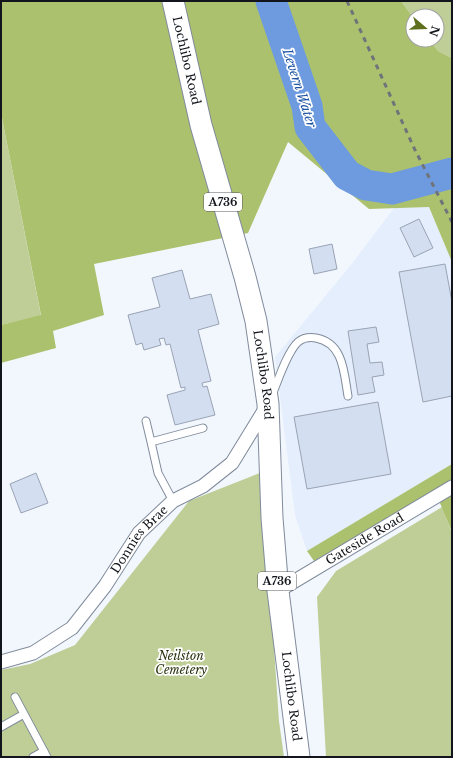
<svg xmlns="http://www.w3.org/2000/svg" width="453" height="758" viewBox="0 0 453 758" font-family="'Libre Baskerville',serif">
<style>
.built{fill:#e4eefc}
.green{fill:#bfce97}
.forest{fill:#acc16d}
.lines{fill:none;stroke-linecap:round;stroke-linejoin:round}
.river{stroke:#6e9bdf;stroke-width:31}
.building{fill:#d3def0;stroke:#99a3b4}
.lane-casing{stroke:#808b9b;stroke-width:9}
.street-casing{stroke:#808b9b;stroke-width:15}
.primary-casing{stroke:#808b9b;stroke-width:23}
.lane{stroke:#fff;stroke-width:7}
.street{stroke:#fff;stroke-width:13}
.primary{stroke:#fff;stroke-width:21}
.rail{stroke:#70747a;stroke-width:3;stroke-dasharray:5 5;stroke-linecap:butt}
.labels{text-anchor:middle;stroke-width:3.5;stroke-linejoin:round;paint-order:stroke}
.shield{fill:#fff;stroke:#595b5f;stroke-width:1}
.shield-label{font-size:11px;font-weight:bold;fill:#12151b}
.street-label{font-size:12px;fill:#12151b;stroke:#fff}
.park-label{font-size:12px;font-style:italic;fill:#2a330f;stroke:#fff}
.water-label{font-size:13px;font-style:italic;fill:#1c53a4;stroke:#fff}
</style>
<rect width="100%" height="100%" fill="#f2f7fe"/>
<path class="built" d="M429,207l23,55v202l-145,87 -12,-36 -20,-158 76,-92 43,-57z"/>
<path class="green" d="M401,1h51v57l-14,-7 -8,-11h7v-24l-24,1z
M1,113l40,203 -40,9z
M262,472l17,249 5,36h-283v-87l29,-6 45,-19 114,-144z
M442,507l10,26v224h-126l-9,-160 19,-26z"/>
<path class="forest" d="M1,1h400l12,16v23h17l8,11 14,7v204l-23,-55 -60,2 -81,-67 -40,91 -154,31 10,51 -51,16 3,17 -55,15v-38l40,-10 -40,-202z
M452,464v68l-17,-41 -121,70 -7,-10z"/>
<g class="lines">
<path class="river" d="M271,1l36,105 3,21 37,48 19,10 26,4 60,-16"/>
</g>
<path class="building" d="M419,219l14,29 -19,9 -14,-29z
M332,244l5,25 -23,5 -5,-25z
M445,264l7,38v94l-29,6 -24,-130z
M182,270l8,29 21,-5 8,30 -21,6 13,51 -9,2 1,4 4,-1 8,29 -40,10 -8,-30 18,-5v-3l-4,1 -11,-44 -4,1 -2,-7 -5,1 2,6 -17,5 -2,-7 -6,2 -8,-30 32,-8 -8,-29z
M376,327l3,15 -12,2 3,19 12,-1 2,13 -12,2 3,15 -17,3 -10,-64z
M378,402l13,72 -84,15 -13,-72z
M36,473l12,30 -27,10 -11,-29z"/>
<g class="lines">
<defs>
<path id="lane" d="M272,395c6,-14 15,-43 26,-53 5,-4 12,-5 18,-4 28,5 28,36 32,58
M146,421l5,21
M173,501l-15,-28 -7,-31 52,-14
M15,697l32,60
M1,727l23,-13
M33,757l11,-6"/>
<g id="street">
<path id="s1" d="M278,591l174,-104"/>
<path id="s2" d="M1,662l32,-9 39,-25 33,-42 34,-53 34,-32 30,-15 29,-23 35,-57"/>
</g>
<g id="primary">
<path id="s3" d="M173,1l28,124 44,152 11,44 12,83 4,114 6,73 21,166"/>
</g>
</defs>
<use href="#lane" class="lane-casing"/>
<use href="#street" class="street-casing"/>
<use href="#primary" class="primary-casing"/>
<use href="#lane" class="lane"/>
<use href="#street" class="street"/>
<use href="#primary" class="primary"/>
<path class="rail" d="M347,1l68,149 37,72"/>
</g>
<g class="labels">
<g class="shield">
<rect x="204" y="193" width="38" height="18" rx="3"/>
<rect x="258" y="572" width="38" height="18" rx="3"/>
</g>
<g class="shield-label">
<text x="223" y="206">A736</text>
<text x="277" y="585">A736</text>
</g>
<g class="street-label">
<text dy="4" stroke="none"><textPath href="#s3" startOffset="61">Lochlibo Road</textPath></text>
<text dy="4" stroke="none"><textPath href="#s3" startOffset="385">Lochlibo Road</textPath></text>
<text dy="4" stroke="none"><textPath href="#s1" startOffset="101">Gateside Road</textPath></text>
<text dy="4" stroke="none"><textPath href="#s2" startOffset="191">Donnies Brae</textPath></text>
<text dy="4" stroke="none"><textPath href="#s3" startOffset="708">Lochlibo Road</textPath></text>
</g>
<g class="park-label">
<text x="181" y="660">Neilston<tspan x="181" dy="14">Cemetery</tspan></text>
</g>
<g class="water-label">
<text transform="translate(300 88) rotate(72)" y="5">Levern Water</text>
</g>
</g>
<rect width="453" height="758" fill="none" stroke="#12151b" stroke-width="4"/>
<g transform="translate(425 28) rotate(109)"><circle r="19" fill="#ffffff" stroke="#a0a1a4"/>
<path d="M0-3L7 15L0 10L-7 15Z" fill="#5e701d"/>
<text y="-6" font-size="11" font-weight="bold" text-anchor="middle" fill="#12151b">N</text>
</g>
</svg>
